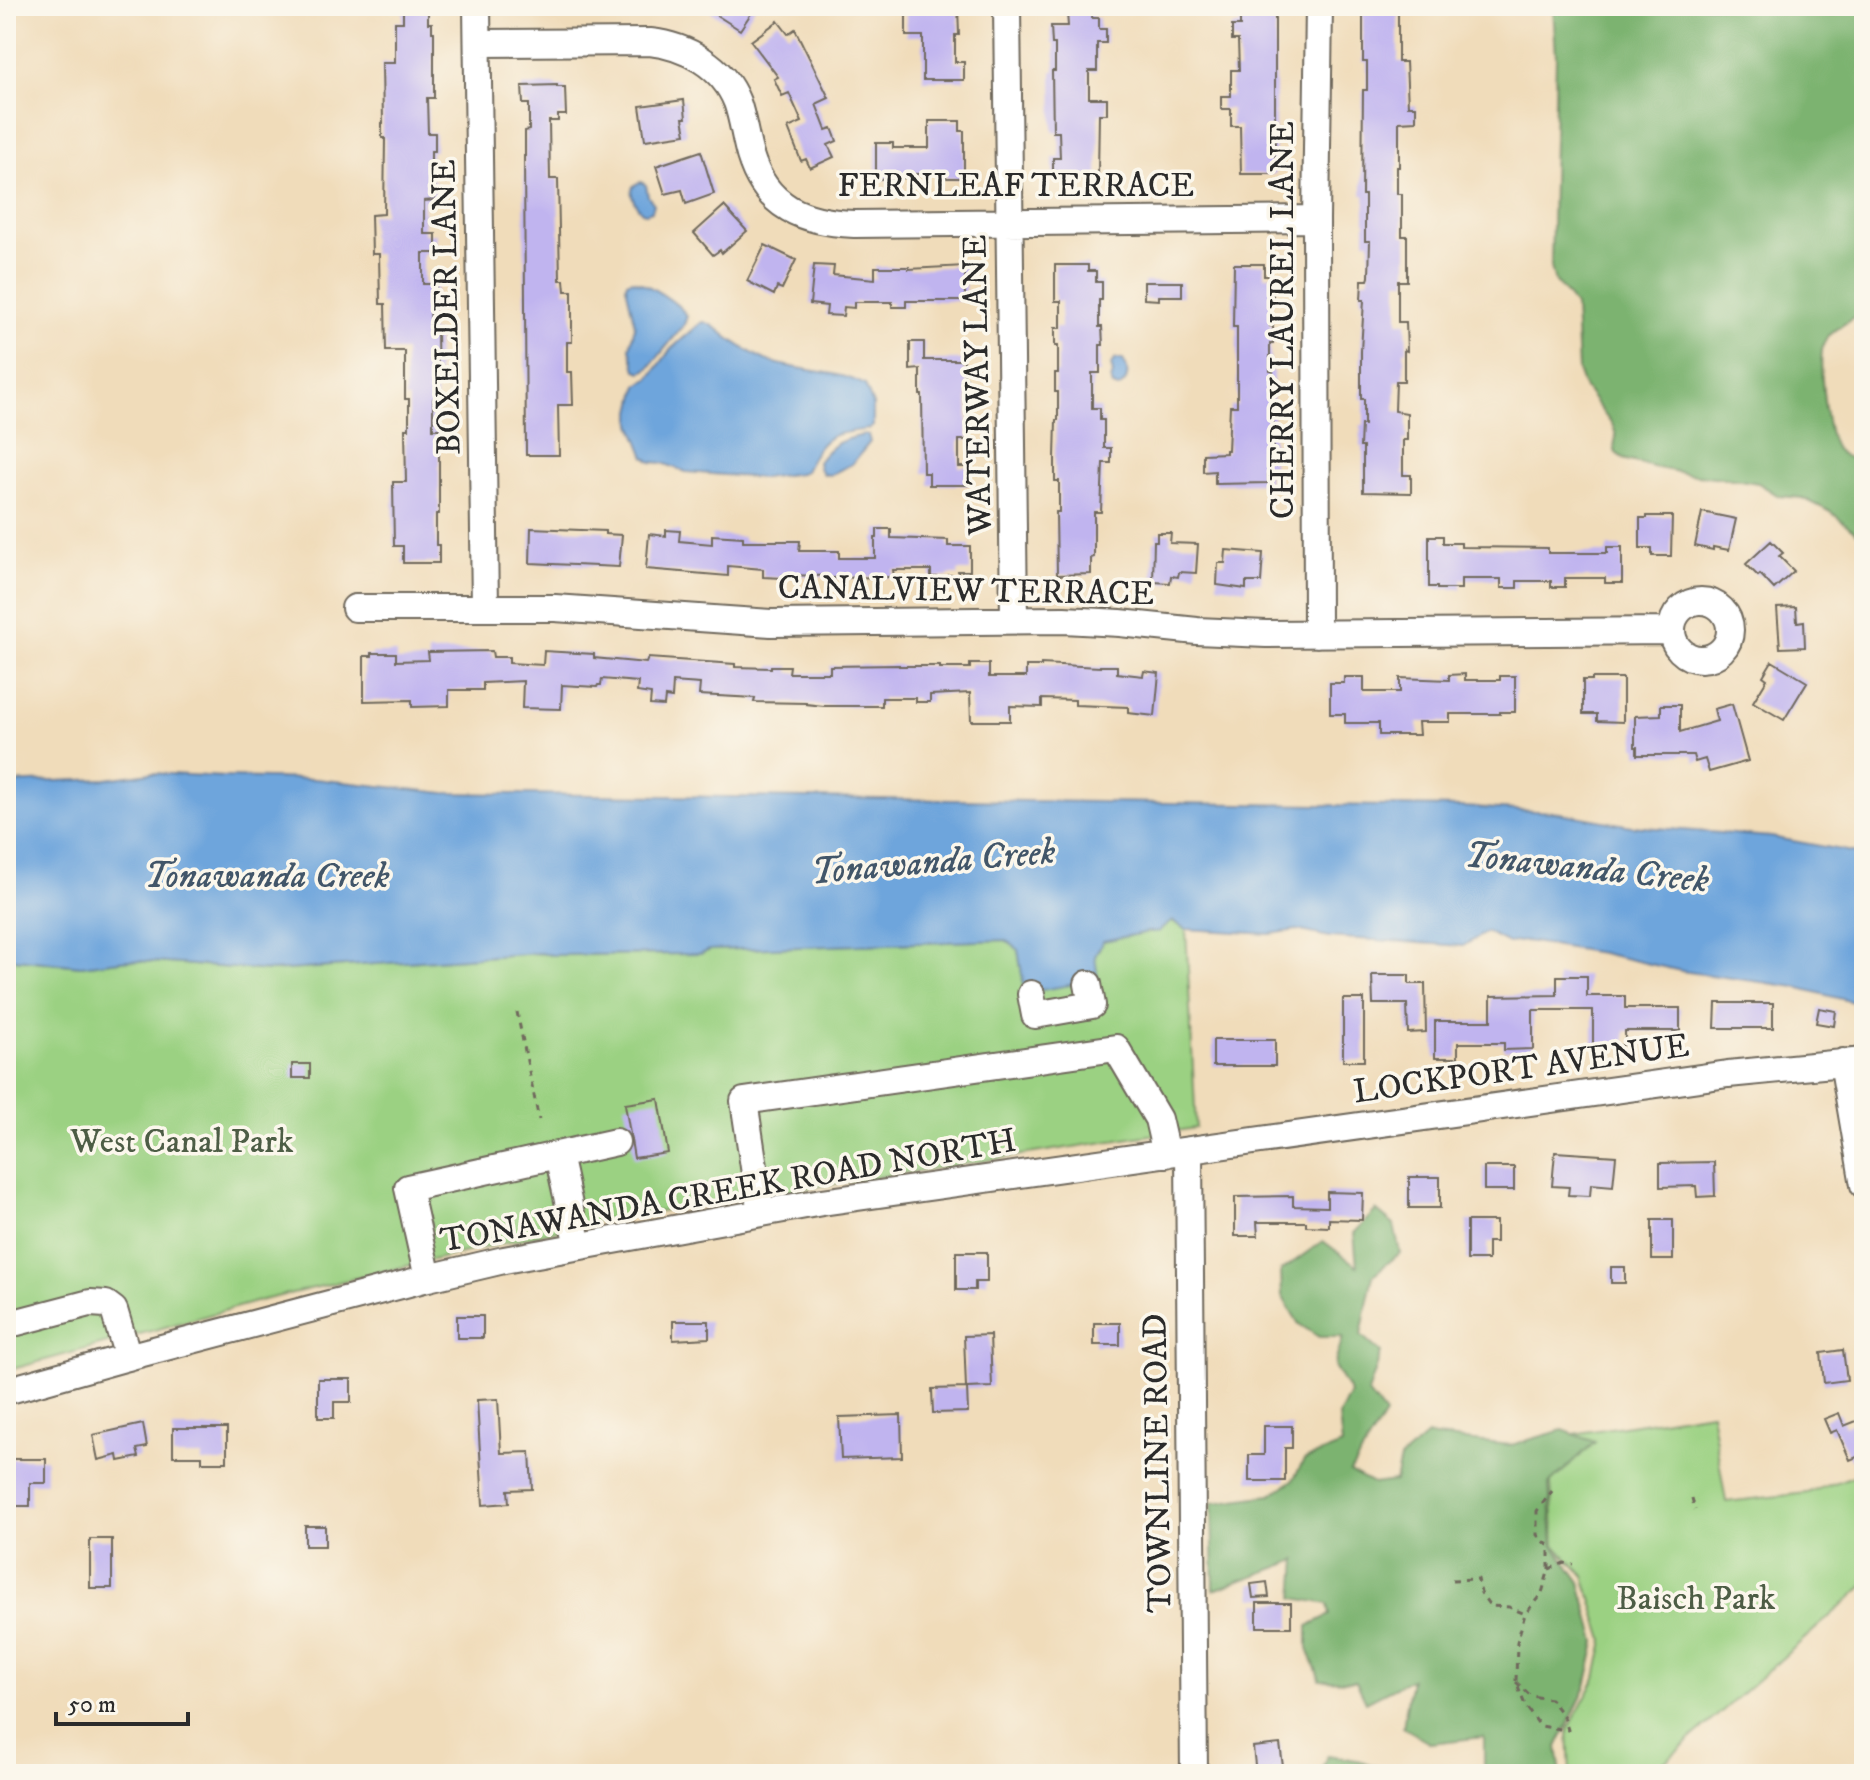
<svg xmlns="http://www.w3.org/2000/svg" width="1870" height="1780" viewBox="0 0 1870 1780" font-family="'IM FELL DW Pica',serif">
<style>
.green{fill:#9bd182;stroke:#637e56;stroke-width:2}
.forest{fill:#7cb370;stroke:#546f4e;stroke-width:2}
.water{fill:#6ea5dc;stroke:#4c6884;stroke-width:2}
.building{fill:#c0b4ef}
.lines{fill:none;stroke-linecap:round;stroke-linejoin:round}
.minor-casing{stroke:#70695d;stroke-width:30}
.path{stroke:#70695d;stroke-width:3;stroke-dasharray:6 6;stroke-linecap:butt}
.minor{stroke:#fff;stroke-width:26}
.labels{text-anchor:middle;stroke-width:7;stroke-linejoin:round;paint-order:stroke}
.street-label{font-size:34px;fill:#2b2b2b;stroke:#fbf7ec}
.park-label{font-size:34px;fill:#4d5d45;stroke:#fbf7ec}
.water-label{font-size:36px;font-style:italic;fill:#425669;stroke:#fbf7ec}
</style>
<rect width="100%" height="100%" fill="#fbf7ec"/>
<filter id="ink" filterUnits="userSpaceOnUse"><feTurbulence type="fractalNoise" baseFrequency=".0125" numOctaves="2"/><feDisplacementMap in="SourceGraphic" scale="16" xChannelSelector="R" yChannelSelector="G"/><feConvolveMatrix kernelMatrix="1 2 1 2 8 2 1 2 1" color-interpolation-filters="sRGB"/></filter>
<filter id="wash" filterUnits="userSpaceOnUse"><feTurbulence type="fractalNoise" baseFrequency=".006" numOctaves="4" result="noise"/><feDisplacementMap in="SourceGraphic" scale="32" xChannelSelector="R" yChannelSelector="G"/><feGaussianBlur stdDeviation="1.8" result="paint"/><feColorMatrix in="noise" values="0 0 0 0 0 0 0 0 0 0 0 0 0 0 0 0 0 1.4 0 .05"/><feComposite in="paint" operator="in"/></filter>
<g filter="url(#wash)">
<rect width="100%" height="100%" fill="#f0dcba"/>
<path class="green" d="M1171,921l15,8 10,199 -594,92 -339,80 -257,71v-413l75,8 46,-6 144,11 268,-18 13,2 148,-1 10,-4 296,-10 12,10 7,42 70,-36 8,-15 46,-9h9z
M1711,1412l15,90 81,-9 57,-21v114l-213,188h-81l-2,-44 28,-52 8,-38 -20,-64 -29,-31 -7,-107z"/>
<path class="forest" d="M1553,6h311v306c-12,7 -34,19 -40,31 -7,16 2,92 12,106 7,9 17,11 28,10v80l-33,-27 -28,-14 -24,-2 -21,-13 -18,-3 -51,-6 -36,-7 -27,-7 -10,-7 -2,-5 2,-13 -3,-9 -29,-39 -6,-17 -3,-64 -21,-27 -3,-12 5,-211z
M1376,1210l18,15 6,28 -27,22 -12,60 20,18 -13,40 17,22 -35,57 23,12 22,-3 5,-22 27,-23 84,9 52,-15 32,12 -46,42 4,60 27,38 16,60 -10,45 -29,60 4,27h-114l37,-7v-30l-53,6 -28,-16 8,-48 -45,23 -10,-21 -36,-1 -12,-32v-22l22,-11 -2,-11 -34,-6 3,-38 -83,30 -2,-87 59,-8 22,-15 11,-20 38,-15 -3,-29 11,-23 -16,-27 9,-29h-24l-20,-13 -17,-28 -1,-25 42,-30 34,25 -3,-33z
M1328,1755l33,6 38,13h-79z"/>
<path class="water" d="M641,182l5,3 2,11 6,8 -2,7 -6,2 -4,-1c-8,-8 -18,-26 -1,-30z
M631,280c15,2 48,23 56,36l-3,9 -35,43 -7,4 -6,-2 -6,-22 5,-23 -9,-39 1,-4z
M704,322c11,3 18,11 26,17 12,8 25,17 38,22 32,11 67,8 97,24l8,20v21l-4,3c-41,6 -45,4 -64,42l-5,2 -37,5 -77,-6 -23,-9 -12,-1 -6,-5 -13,-33v-13l6,-26 11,-6 22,-30 30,-26z
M1116,359l7,1c6,10 7,22 -5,28l-5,-2 -2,-6 2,-6 -2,-10z
M864,435h4l2,7 -18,22 -22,11 -7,-1 -4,-6 -1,-6c14,-19 23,-22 46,-27z
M151,773l74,4 90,2 130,14 1017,14 92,5 77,14 140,11 93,17v151l-68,-18 -115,-16 -80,-18 -75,-12 -18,2 -21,-11 -24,14 -134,-9 -32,-7 -27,4 -84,-5 -14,-8 -14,11h-10l-45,9 -8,15 3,24 -73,13 -7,-43 -12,-10 -296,10 -9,4 -149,1 -13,-2 -268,18 -144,-11 -46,6 -75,-8v-175l100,-4z"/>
<g id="blocks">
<path class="building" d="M702,6h54l-16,24z
M906,6h52l1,29h-4v27h9v18h-41v-44h-17z
M1363,6h35v56h8l2,44h8v15l-17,1v45h-2v27h5v42h5v45h-9v41h8l1,29 -3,-1v31h-8l-1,30 12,2v27h-4v35h8v18l-48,-1v-45h-3l1,-22h3v-26h-3v-48l3,-51h-3l1,-20h6l1,-3 1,-36h-5v-46h-3l1,-105h4v-28h-4z
M403,9h25v14h4v9h2v66h-7l1,35h7v18h-4v29h4v20l-11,1v33h12v19h-13v31h13v20h-6l1,28h6l1,57h-2v10h-3v30h6v85h-3v31h3v18h-36v-17h-9l-1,-64h13l-1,-53h4v-30h-4v-48h-19l-1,-47h-5l-1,-50h-7l-1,-39 13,-1 1,-76h-3v-15h1l-1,-60h13v-41h8z
M1240,10h35v164h-34l-1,-48h-9v-17h-10v-13h10v-26h8l-1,-30h-6v-14h8z
M1067,13h25v5h7v11h7v14h-9v28h-8v27h18v16h-8l-1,61h-8v2h-37v-19h7l-1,-26h-6l-1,-61h3v-27h-3l-1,-18h17z
M778,21l10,13 7,-5 34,69 -13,6 10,26 6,-2 5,13 -9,4 6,12 -24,11 -4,-9 -5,2 -13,-33 14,-6 -13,-29 -7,3 -8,-17 4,-2 -27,-36z
M557,85v2h8l1,28h-8v6h-9l1,58h8l2,101h4l1,11h7v51h-5v30h5l1,33h-15l1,50h-33l-2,-299h1v-25l4,-1v-26h-6l-1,-18z
M684,100l2,18h-3l3,16 -41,6 -5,-34z
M929,121h31v10h4v47h-18v-4h-41v4l-29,1v-36h17v5h36z
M701,151l13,43 -28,10 -4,-14 -17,4 -9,-28z
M724,206l23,25 -25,22 -2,-3 -7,5 -19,-22z
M765,245l31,15 -14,29 -5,-2 -3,8 -27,-14z
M1234,264h30v12h9v20h-3v30h3v18h-3v27h3v96h-5v16l-53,1v-13l-12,1v-18l23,-1v-3h2l2,-44h7v-79h-4z
M814,265l20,1 -1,9 42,4v-12h34v2l56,-3v35h-59v6h-14v-5h-38v6l-10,-1 -1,9 -17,-1 1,-9 -17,-2z
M1055,265h33v6h8v11h6v18h-3v27h3l1,18h-3v28h-8v35h8v12h4v28h7v15h-8l-2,49h-7v45l-3,1v16l-34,1 -1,-63h3v-31h-4v-23l1,-38h2v-28h-3v-19h3v-27h-3v-18h6v-27h-6z
M1144,282h38v14h-23v4l-15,-1z
M910,342h14v18h40v18h3l1,62h-9v27h9v18h-39v-12h-6l-1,-78h-2v-26l-10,1z
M1702,512l34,7 -7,31 -16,-3v3l-18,-4z
M1647,516h25l-1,40h-19v-8h-12v-30h7z
M531,528l74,3v3l17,1 -3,32 -89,-4z
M877,529h14v9l57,2v6h22v25h-12v4h-10v2h-17v-7h-38l1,7h-3l-63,1v-2l-45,-1v3l-20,-1v-8l-35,-3v10l-82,-7 3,-35 17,2v-6l14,1 -1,10 33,3v-9l31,2v4h57l-1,10h40v7h36v-20h2z
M1157,533h14l-1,10 28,1 -2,29 -17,-1 -1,5 -7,-1 -1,7 -17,-1 1,-41h3z
M1429,536h14v7h18v4l87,1v5h59v-6h15v36h-17v-5h-40v9h-14v-6h-34v7h-16v-9h-40v10h-24v-2h-8z
M1771,541l12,12 -4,3 15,15 -20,18 -14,-15 -2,2 -12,-12z
M1226,550l37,3 -2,29h-15v7l-29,-4 1,-22h7z
M1796,607l1,15 7,-1 1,26 -25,1 -3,-40z
M492,651l1,6h16v6l34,2 1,-14 50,3v4l52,5 2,-5 87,6v3l36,1v-2h19l-1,7h41v-7l69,-1v1h41v2h30v-4h19v13h37v-11h15v-2l59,3v-1h17v7l26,3 1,-5 15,2 -4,43 -27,-3v-6l-53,-2v-5l-33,-1v8l-32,-1v15h-39l-1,-28 -40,2v7h-14v-4h-34v8h-58l-18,-2v-1l-52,-1 1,-4 -56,-3 1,-11 -27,-2 -1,16 -7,-1 -1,9 -14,-1 1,-11 -14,-2 1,-10 -36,-3 -1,6h-3l-1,2 -35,-2 -1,24 -39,-1 1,-27 -40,2v7h-34v16l-37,1v-7l-48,1v-45h8v-3h24v8l33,-1 -1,-8z
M1772,661l35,21 -23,38 -31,-18 14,-23 -4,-3z
M1465,674v6h35v-4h15v36h-15v2h-50v8h-32l1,13h-40v-12h-34v-9h-15v-31h14v-6h20v15h36v-14l49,2v-5z
M1592,678h31v44l-26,-1v-7h-14v-34h9z
M1732,704l16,57 -39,11 -4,-13 -10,3 -2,-7h-56v-8h-2v-31l26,-1v-10h19v27l37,-11 -3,-12z
M1372,975h37v9h16l1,48 -18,1 -1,-29h-34z
M1557,976h30v20h38v12h55v23h-55v14h-32v-35h-60v39l-29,1v-7h-46v15h-23v-37h56v-25l66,-1z
M1343,999h21v62h-21z
M1716,1003h57v25h-58z
M1819,1008l17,3 -2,15 -18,-3z
M1213,1040h62v26h-62z
M292,1064h18v14h-18z
M659,1099l9,54 -34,5 -9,-54z
M1555,1152l61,4 -3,30 -22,-2 -1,12 -22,-1 1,-8 -17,-1z
M1714,1162l1,34 -18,1 -1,-11 -36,1v-24z
M1484,1167h30v23h-30z
M1409,1177h31v31h-31z
M1327,1192l36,1 -1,27 -33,-1v8l-23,-1v-4h-49l1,14h-23v-39l58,-1v10l34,1z
M1652,1220h21v40h-21z
M1467,1221h29v21h-8v18h-21z
M956,1252h31v30h-12v8h-19z
M1611,1267h14v16h-14z
M457,1316h26v22h-26z
M673,1321h36v17l-36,2z
M1094,1323h26v22h-26z
M990,1335l2,52 -25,1 1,24 -35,1 -1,-24 34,-1 -2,-52z
M1843,1350l4,30 -23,3 -3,-30z
M318,1379h33v23h-17v16h-16z
M498,1399l3,54 29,-1 2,37 -24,1 1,13 -26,2 -6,-105z
M1839,1413l5,13 20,-8v36l-14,6 -13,-30 -7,3 -6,-14z
M901,1415l1,42 -61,2 -2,-42z
M143,1424l4,23 -10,2 2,8 -20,4 -1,-6 -20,5 -5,-25z
M1264,1426h28v22h-7v33h-36v-26h15z
M173,1428h54v34h-25v-6h-29z
M10,1459h36v24h-16v23h-20z
M305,1526h20v20h-20z
M90,1539h22v49h-22z
M1267,1582l2,15 -16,1 -2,-14z
M1257,1603h34v24h-34z
M1280,1744l4,30h-28l-3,-27z"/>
</g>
</g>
<g filter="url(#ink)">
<use href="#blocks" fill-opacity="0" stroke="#70695d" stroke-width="2"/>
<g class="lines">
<defs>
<path id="minor" d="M477,6l8,601
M1007,6l7,614
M478,43l172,-1c36,4 73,24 87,60 6,17 8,36 13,53 16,53 54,67 104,69l462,-5
M1672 630a29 29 0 1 1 58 0a29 29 0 1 1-58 0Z
M355,608h200l216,15 293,-3 56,3 77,8 69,3 406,-3
M1317,634l-1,-415 3,-213
M1031,994l4,21 57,-10 -4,-21
M1843,1062l21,123
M1189,1151l5,623
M558,1155l20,91
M761,1213l-17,-112 372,-53 42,71 8,35
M428,1278l-20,-90 208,-46
M6,1325l84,-22 16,1 8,6 14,47
M6,1391l129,-36 293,-77 76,-18 318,-58 906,-128 136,-13"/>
</defs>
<use href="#minor" class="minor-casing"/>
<path class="path" d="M517,1012l22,108
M1692,1498l3,12
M1549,1569l15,-6 9,1
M1452,1580l26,-1 3,14 9,13 19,1 16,7
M1516,1682l15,14 19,3 14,18 4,13 -28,-4 -15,-21 -9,-23 1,-40 8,-28 17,-21 7,-24v-23l-12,-11v-24l15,-20"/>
<use href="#minor" class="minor"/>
</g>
</g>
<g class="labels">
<g class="street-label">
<text x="1016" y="196">FERNLEAF TERRACE</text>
<text transform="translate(445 307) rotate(-91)" y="12">BOXELDER LANE</text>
<text transform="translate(1281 320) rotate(-90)" y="12">CHERRY LAUREL LANE</text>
<text transform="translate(976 385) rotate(-91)" y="12">WATERWAY LANE</text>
<text transform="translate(966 589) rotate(1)" y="12">CANALVIEW TERRACE</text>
<text transform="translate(1521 1067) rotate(-8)" y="12">LOCKPORT AVENUE</text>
<text transform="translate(728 1189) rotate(-10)" y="12">TONAWANDA CREEK ROAD NORTH</text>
<text transform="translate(1156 1463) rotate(-91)" y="12">TOWNLINE ROAD</text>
</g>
<g class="park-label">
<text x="182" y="1152">West Canal Park</text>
<text x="1696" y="1609">Baisch Park</text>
</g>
<g class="water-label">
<text transform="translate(933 860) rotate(-5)" y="13">Tonawanda Creek</text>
<text transform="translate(1587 866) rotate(6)" y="13">Tonawanda Creek</text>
<text x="267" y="887">Tonawanda Creek</text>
</g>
</g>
<rect width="1870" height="1780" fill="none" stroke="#fbf7ec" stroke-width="32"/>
<path d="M56 1712v12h132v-12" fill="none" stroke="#2b2b2b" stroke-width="4"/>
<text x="68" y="1712" font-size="24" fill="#2b2b2b" stroke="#fbf7ec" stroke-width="6" paint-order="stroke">50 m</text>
</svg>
